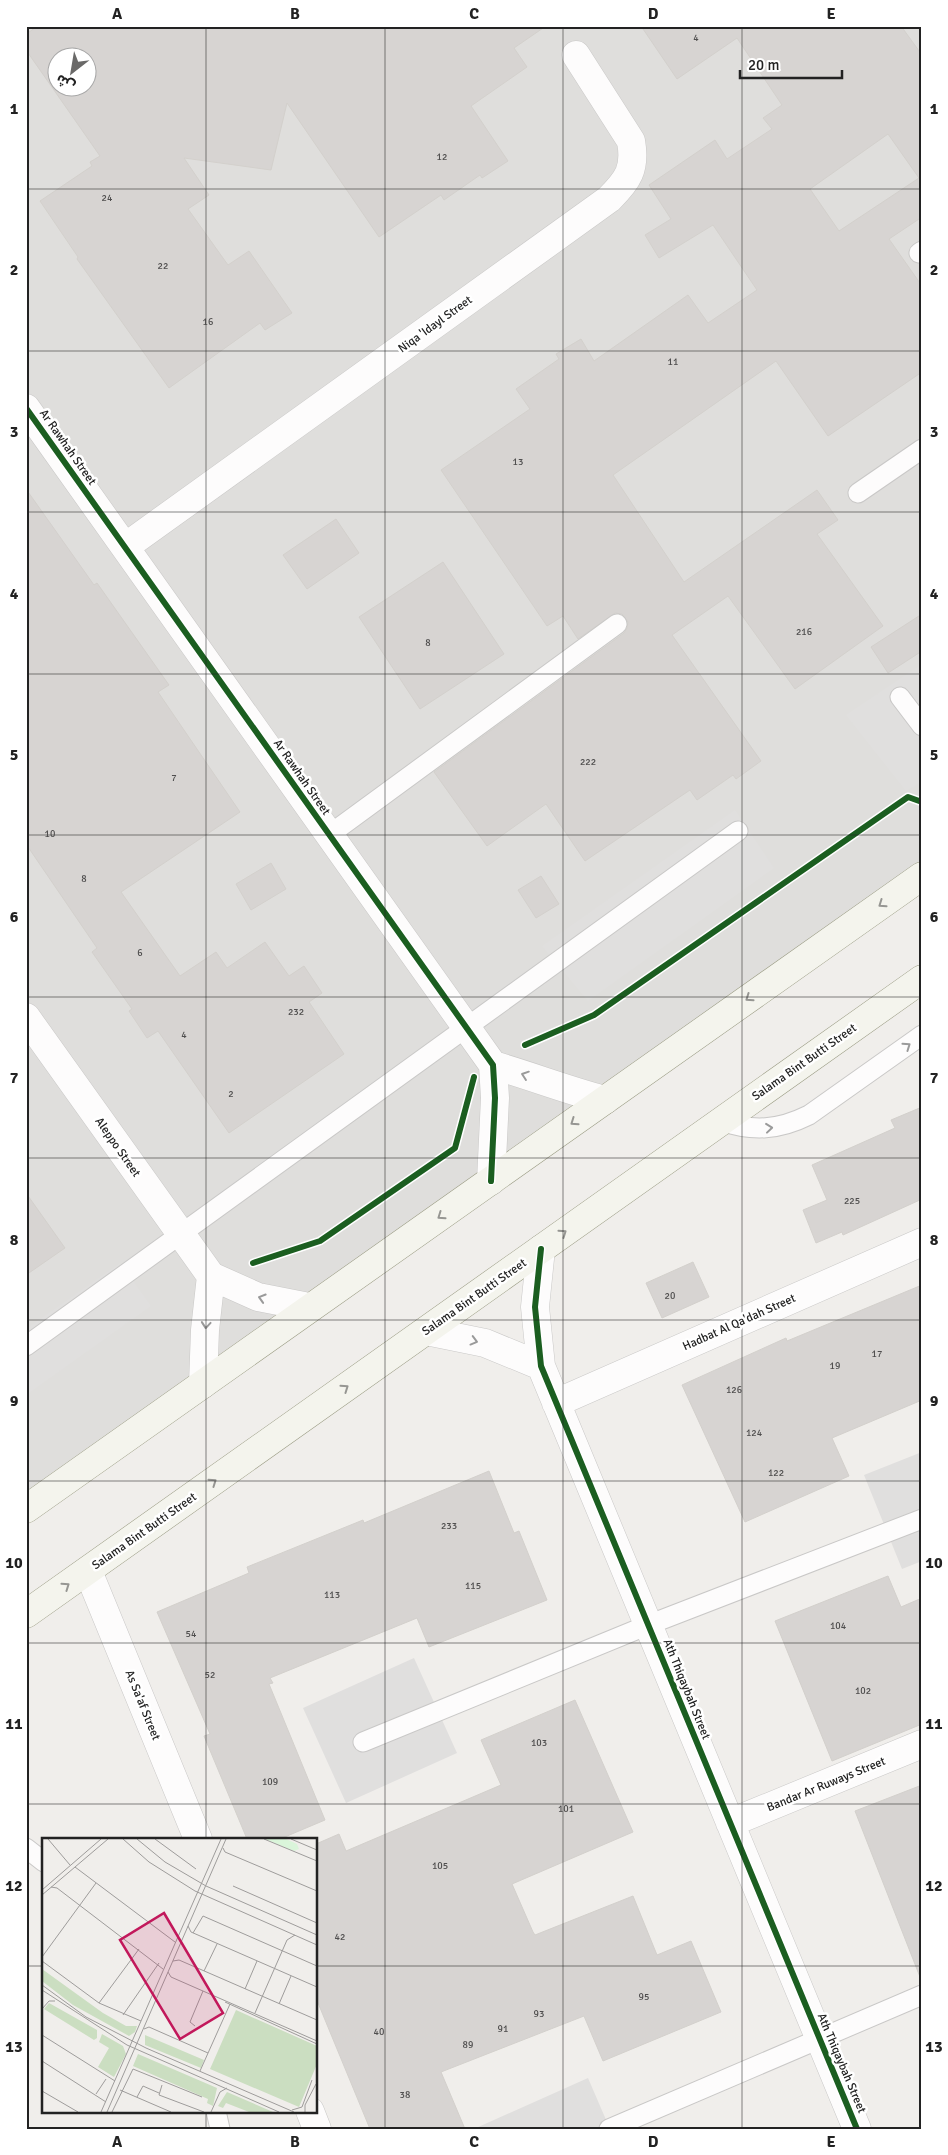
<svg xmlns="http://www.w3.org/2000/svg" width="948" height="2155" viewBox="0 0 948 2155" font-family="Signika,'Noto Sans Arabic',sans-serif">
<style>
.residential{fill:#dfdedc;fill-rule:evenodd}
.parking{fill:#e0dfde}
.building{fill:#d7d4d2;stroke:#d3d0cc;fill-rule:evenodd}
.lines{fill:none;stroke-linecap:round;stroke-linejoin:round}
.lane-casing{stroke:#c9c8c7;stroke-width:21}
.street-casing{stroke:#c9c8c7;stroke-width:29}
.secondary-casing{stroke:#999a82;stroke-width:29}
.lane{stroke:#fdfcfc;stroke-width:19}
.street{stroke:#fdfcfc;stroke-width:28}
.secondary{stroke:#f4f4ed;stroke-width:28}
.cycleway-casing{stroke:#fff;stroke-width:9}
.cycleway{stroke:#1b5e20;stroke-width:6}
.oneway{stroke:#969692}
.oneway2{stroke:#9a9a9a}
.grid{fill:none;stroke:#222;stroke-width:1;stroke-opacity:0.55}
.labels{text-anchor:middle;stroke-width:5;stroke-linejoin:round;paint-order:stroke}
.number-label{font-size:10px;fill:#4f4e4e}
.street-label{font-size:12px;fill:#222;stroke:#fff}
.inset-road{fill:none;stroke:#9e9c9b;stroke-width:1}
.view{fill:#c2185b;fill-opacity:0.15;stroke:#c2185b;stroke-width:2.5}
.inset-edge{fill:none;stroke:#222;stroke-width:2.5}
.neatline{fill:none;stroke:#222;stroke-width:2}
.grid-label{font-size:16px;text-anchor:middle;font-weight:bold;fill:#222}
</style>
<rect width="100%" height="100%" fill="#f0eeeb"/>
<path class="residential" d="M26,26h896v850l-896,633zM58,58h30v30h-30z"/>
<path class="parking" d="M922,664v118l-16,9 -60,-76z
M735,810l39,58 -186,133 -46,-55z
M120,1263l31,43 -125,89v-66z
M922,1452v109l-20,8 -38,-94z
M414,1658l43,95 -111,50 -43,-95z
M588,2078l22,51 -134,-1z"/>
<path class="building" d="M38,26h508l-32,22 13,19 -56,39 37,55 -26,17 -2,-3 -36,25 -3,-5 -62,42 -92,-134 -16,67 -87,-12 25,37 -21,14 40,56 21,-14 43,62 -27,17 -5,-7 -91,65 -92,-129 1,-2 -38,-56 52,-35 -2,-4 10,-6 -74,-106v-16zM58,58h30v30h-30z
M641,26h260l21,29v162l-33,22 33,47v86l-94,64 -52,-75 -163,114 71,107 133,-92 21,30 -21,14 66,92 -88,63 -67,-93 -56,39 89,126 -25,18 -3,-4 -36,25 -7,-10 -105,71 -39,-57 -59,42 -53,-74 190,-139 3,-5 1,-6 -6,-8 -7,-1 -37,26 -15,-23 -16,10 -106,-156 89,-61 -14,-20 43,-30 -3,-5 25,-15 13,22 94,-66 20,28 49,-33 -44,-65 -54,33 -14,-23 26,-16 -22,-34 66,-45 12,19 45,-30 -9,-11 19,-13 -45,-67 -60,41zM888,134l31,44 -80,53 -29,-42z
M26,489l68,96 3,-2 72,102 -11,7 82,120 -119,80 59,84 36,-24 11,16 38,-26 24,34 15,-10 18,27 -13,9 35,52 -115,79 -71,-102 -11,7 -18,-27 3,-2 -40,-57 5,-4 -71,-104z
M336,519l23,34 -52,36 -24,-34z
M443,562l61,92 -84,55 -61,-92z
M922,614v37l-34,22 -17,-26z
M271,863l15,26 -35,21 -15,-26z
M541,876l18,28 -23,14 -18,-28z
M922,1107v92l-79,36 -1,-3 -26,11 -13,-33 24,-10 -15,-35 83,-37 -4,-8z
M26,1193l39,55 -39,27z
M693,1262l16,35 -47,21 -16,-35z
M922,1285v115l-90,38 17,38 -104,46 -63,-137 104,-47 1,3z
M489,1471l25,62 5,-2 28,69 -118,47 -12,-29 -147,60 3,5 -4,1 56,136 -45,19h-33l-43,-103 6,-2 -53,-122 92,-39 -2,-6 116,-47 1,3z
M888,1576l13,31 21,-9v126l-90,37 -57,-140z
M575,1700l58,132 -121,52 21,48 2,3 98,-39 24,59 34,-14 30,71 -118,49 -19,-45 -143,56 24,57h-95l-54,-131v-154l23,-10 7,17 155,-66 -20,-45z
M922,1785v191l-2,1 -65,-166z"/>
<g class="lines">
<defs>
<path id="lane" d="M919,253l3,-2
M858,493l64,-44
M900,697l22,29
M329,835l288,-211
M721,1121c32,11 58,9 88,-6l113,-80
M26,1346l712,-515
M363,1742l285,-117 274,-106
M26,1848l18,14
M216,2111l4,18
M609,2129l313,-134"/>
<path id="street" d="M26,408l467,657 2,33 -4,83
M125,547l484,-348c19,-19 27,-30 22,-58l-55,-86
M26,1017l185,259 47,21 51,10
M493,1065c38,11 74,25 112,35
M541,1249l-6,58 6,59 316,763
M426,1331l59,12 56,23
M203,1384l2,-54 6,-54
M556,1403l366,-161
M88,1571l110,268
M730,1823l192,-79
M310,2111l7,18"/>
<path id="secondary" d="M26,1509l896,-633
M26,1614l896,-635"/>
</defs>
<use href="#lane" class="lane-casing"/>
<use href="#street" class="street-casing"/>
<use href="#secondary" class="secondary-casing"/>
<use href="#lane" class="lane"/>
<use href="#street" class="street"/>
<use href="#secondary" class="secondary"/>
<defs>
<path id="cycleway" d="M26,408l467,657 2,33 -4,83
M525,1045l69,-30 314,-218 14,5
M541,1249l-6,58 6,59 316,763
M253,1263l67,-22 135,-93 19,-71"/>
</defs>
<use href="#cycleway" class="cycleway-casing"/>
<use href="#cycleway" class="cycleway"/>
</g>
<defs><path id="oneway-chevron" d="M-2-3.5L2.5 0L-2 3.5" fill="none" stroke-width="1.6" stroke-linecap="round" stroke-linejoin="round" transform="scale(1.25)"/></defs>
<g class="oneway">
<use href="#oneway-chevron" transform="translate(882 904) rotate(145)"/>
<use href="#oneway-chevron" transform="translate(749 998) rotate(145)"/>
<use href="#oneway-chevron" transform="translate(574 1122) rotate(145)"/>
<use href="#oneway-chevron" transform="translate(441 1216) rotate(145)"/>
<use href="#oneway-chevron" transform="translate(563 1233) rotate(-35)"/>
<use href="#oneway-chevron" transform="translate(345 1388) rotate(-35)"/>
<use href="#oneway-chevron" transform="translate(213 1482) rotate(-35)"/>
<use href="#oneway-chevron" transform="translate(66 1586) rotate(-35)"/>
</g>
<g class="oneway2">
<use href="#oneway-chevron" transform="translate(907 1046) rotate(-35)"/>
<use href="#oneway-chevron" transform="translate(525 1075) rotate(-161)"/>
<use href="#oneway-chevron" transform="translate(769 1128) rotate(-6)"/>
<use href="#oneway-chevron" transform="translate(262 1298) rotate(-163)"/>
<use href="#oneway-chevron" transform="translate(206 1325) rotate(95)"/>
<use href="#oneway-chevron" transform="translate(474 1341) rotate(15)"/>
</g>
<path class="grid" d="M206,26v1813M385,26v2103M563,26v2103M742,26v2103M26,189h896M26,351h896M26,512h896M26,674h896M26,835h896M26,997h896M26,1158h896M26,1320h896M26,1481h896M26,1643h896M26,1804h896M26,1966h18M316,1966h606M206,2111v18"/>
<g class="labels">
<g class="number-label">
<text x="696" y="41">4</text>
<text x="442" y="160">12</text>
<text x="107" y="201">24</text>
<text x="163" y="269">22</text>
<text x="208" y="325">16</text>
<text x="673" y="365">11</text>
<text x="518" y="465">13</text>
<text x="804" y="635">216</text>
<text x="428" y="646">8</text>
<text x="588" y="765">222</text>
<text x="174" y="781">7</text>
<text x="50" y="837">10</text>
<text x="84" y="882">8</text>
<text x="140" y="956">6</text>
<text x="296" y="1015">232</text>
<text x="184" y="1038">4</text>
<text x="231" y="1097">2</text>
<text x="852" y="1204">225</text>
<text x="670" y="1299">20</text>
<text x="877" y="1357">17</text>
<text x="835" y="1369">19</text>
<text x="734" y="1393">126</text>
<text x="754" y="1436">124</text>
<text x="776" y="1476">122</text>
<text x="449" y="1529">233</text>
<text x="473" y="1589">115</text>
<text x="332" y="1598">113</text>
<text x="838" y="1629">104</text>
<text x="191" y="1637">54</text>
<text x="210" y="1678">52</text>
<text x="863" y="1694">102</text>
<text x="539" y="1746">103</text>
<text x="270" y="1785">109</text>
<text x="566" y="1812">101</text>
<text x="440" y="1869">105</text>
<text x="340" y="1940">42</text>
<text x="644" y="2000">95</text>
<text x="539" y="2017">93</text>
<text x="503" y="2032">91</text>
<text x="379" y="2035">40</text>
<text x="468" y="2048">89</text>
<text x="405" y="2098">38</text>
</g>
<g class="street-label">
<text transform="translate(435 324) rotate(-36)" y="4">Niqa 'Idayl Street</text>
<text transform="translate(68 447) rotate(55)" y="4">Ar Rawhah Street</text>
<text transform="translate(302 777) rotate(55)" y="4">Ar Rawhah Street</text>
<text transform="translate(804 1062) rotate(-35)" y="4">Salama Bint Butti Street</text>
<text transform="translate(118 1147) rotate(55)" y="4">Aleppo Street</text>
<text transform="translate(474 1297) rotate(-35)" y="4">Salama Bint Butti Street</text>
<text transform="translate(739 1322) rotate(-24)" y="4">Hadbat Al Qa'dah Street</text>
<text transform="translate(144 1531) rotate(-35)" y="4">Salama Bint Butti Street</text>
<text transform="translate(687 1689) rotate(68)" y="4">Ath Thiqaybah Street</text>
<text transform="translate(143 1705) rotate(68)" y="4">As Sa'af Street</text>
<text transform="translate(826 1784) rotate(-22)" y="4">Bandar Ar Ruways Street</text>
<text transform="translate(842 2063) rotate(67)" y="4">Ath Thiqaybah Street</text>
</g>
</g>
<g transform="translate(42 1838)">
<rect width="275" height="275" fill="#f0eeeb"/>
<path d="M0,131l61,44 23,13h11l-2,6 -6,4 -56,-31 -31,-24zM7,165l48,27v8l-3,2 -50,-31zM194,172l81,36v18l-18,43 -89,-38zM60,196l21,12 3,8 -12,23 -16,-10 11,-19 -10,-6zM103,197l59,25 -3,8 -56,-23zM96,216l79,34 -4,18 -6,-3 1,-4 -75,-33zM185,254l46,20h-24l-23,-9 -3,5 -5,-2z" fill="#cbdec1"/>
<path d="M223,1h21l11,5 2,5 -5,2z" fill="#daf5da"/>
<path class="inset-road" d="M6,1l22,26M81,1l26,23 46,29 122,54M95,1l28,23 41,24 111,49M113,1l41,30M222,1l53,22M249,1l26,11M181,10l2,4 92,39M33,29l100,75M191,48l84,37M9,49l6,1 106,81M0,52l59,-51M0,57l66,-56M146,88l3,6 126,55M151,95l10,-17 114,50M0,119l54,-74M0,123l57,42 42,18M131,123l6,-1 138,60M162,133l13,-27M126,134l3,5 146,64M0,147l44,32 60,31 148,64M203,151l12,-28M0,152l85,55 152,67M183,164l92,42M57,165l40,-54M237,166l12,-28M0,171l7,-8h6M213,175l32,-73 8,-5M81,177l36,-52M153,188l-5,-4 13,-31M102,191l5,-2 59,26M0,197l73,46M0,223l64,41M158,233l30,-67M120,247l-3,10 45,17M78,252l51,22M0,253l36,21M54,256l10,-15M95,259l6,-11 16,7M250,272l10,-3 10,-27M59,274l120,-273M65,274l119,-273M70,274l21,-43 69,28M169,274l9,-20 7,-4M263,274v-7l11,-21"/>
<path class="view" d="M122,75l59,100 -43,26 -60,-99z"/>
<rect width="275" height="275" class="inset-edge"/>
</g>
<rect width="948" height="2155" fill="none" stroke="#ffffff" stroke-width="55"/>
<g transform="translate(72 72) rotate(211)"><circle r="24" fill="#ffffff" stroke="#a7a7a7"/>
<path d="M0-4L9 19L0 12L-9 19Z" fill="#6a6968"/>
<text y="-8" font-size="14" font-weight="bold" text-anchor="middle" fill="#222222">ش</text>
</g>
<path d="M740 70v8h102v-8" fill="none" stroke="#222222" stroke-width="2.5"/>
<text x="748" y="70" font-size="15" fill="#222222" stroke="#ffffff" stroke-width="4" paint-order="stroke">20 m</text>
<rect x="28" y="28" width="892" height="2100" class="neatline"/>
<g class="grid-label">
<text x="117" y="19">A</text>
<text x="295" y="19">B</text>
<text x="474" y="19">C</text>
<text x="653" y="19">D</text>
<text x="831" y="19">E</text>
<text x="14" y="114">1</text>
<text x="934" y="114">1</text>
<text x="14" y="275">2</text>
<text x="934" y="275">2</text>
<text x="14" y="437">3</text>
<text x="934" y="437">3</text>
<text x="14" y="599">4</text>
<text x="934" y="599">4</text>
<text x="14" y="760">5</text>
<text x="934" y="760">5</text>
<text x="14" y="922">6</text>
<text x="934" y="922">6</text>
<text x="14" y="1083">7</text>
<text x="934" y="1083">7</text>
<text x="14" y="1245">8</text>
<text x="934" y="1245">8</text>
<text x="14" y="1406">9</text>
<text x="934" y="1406">9</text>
<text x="14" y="1568">10</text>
<text x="934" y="1568">10</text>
<text x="14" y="1729">11</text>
<text x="934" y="1729">11</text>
<text x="14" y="1891">12</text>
<text x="934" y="1891">12</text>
<text x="14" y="2052">13</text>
<text x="934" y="2052">13</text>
<text x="117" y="2147">A</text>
<text x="295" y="2147">B</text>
<text x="474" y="2147">C</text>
<text x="653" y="2147">D</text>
<text x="831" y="2147">E</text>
</g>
</svg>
